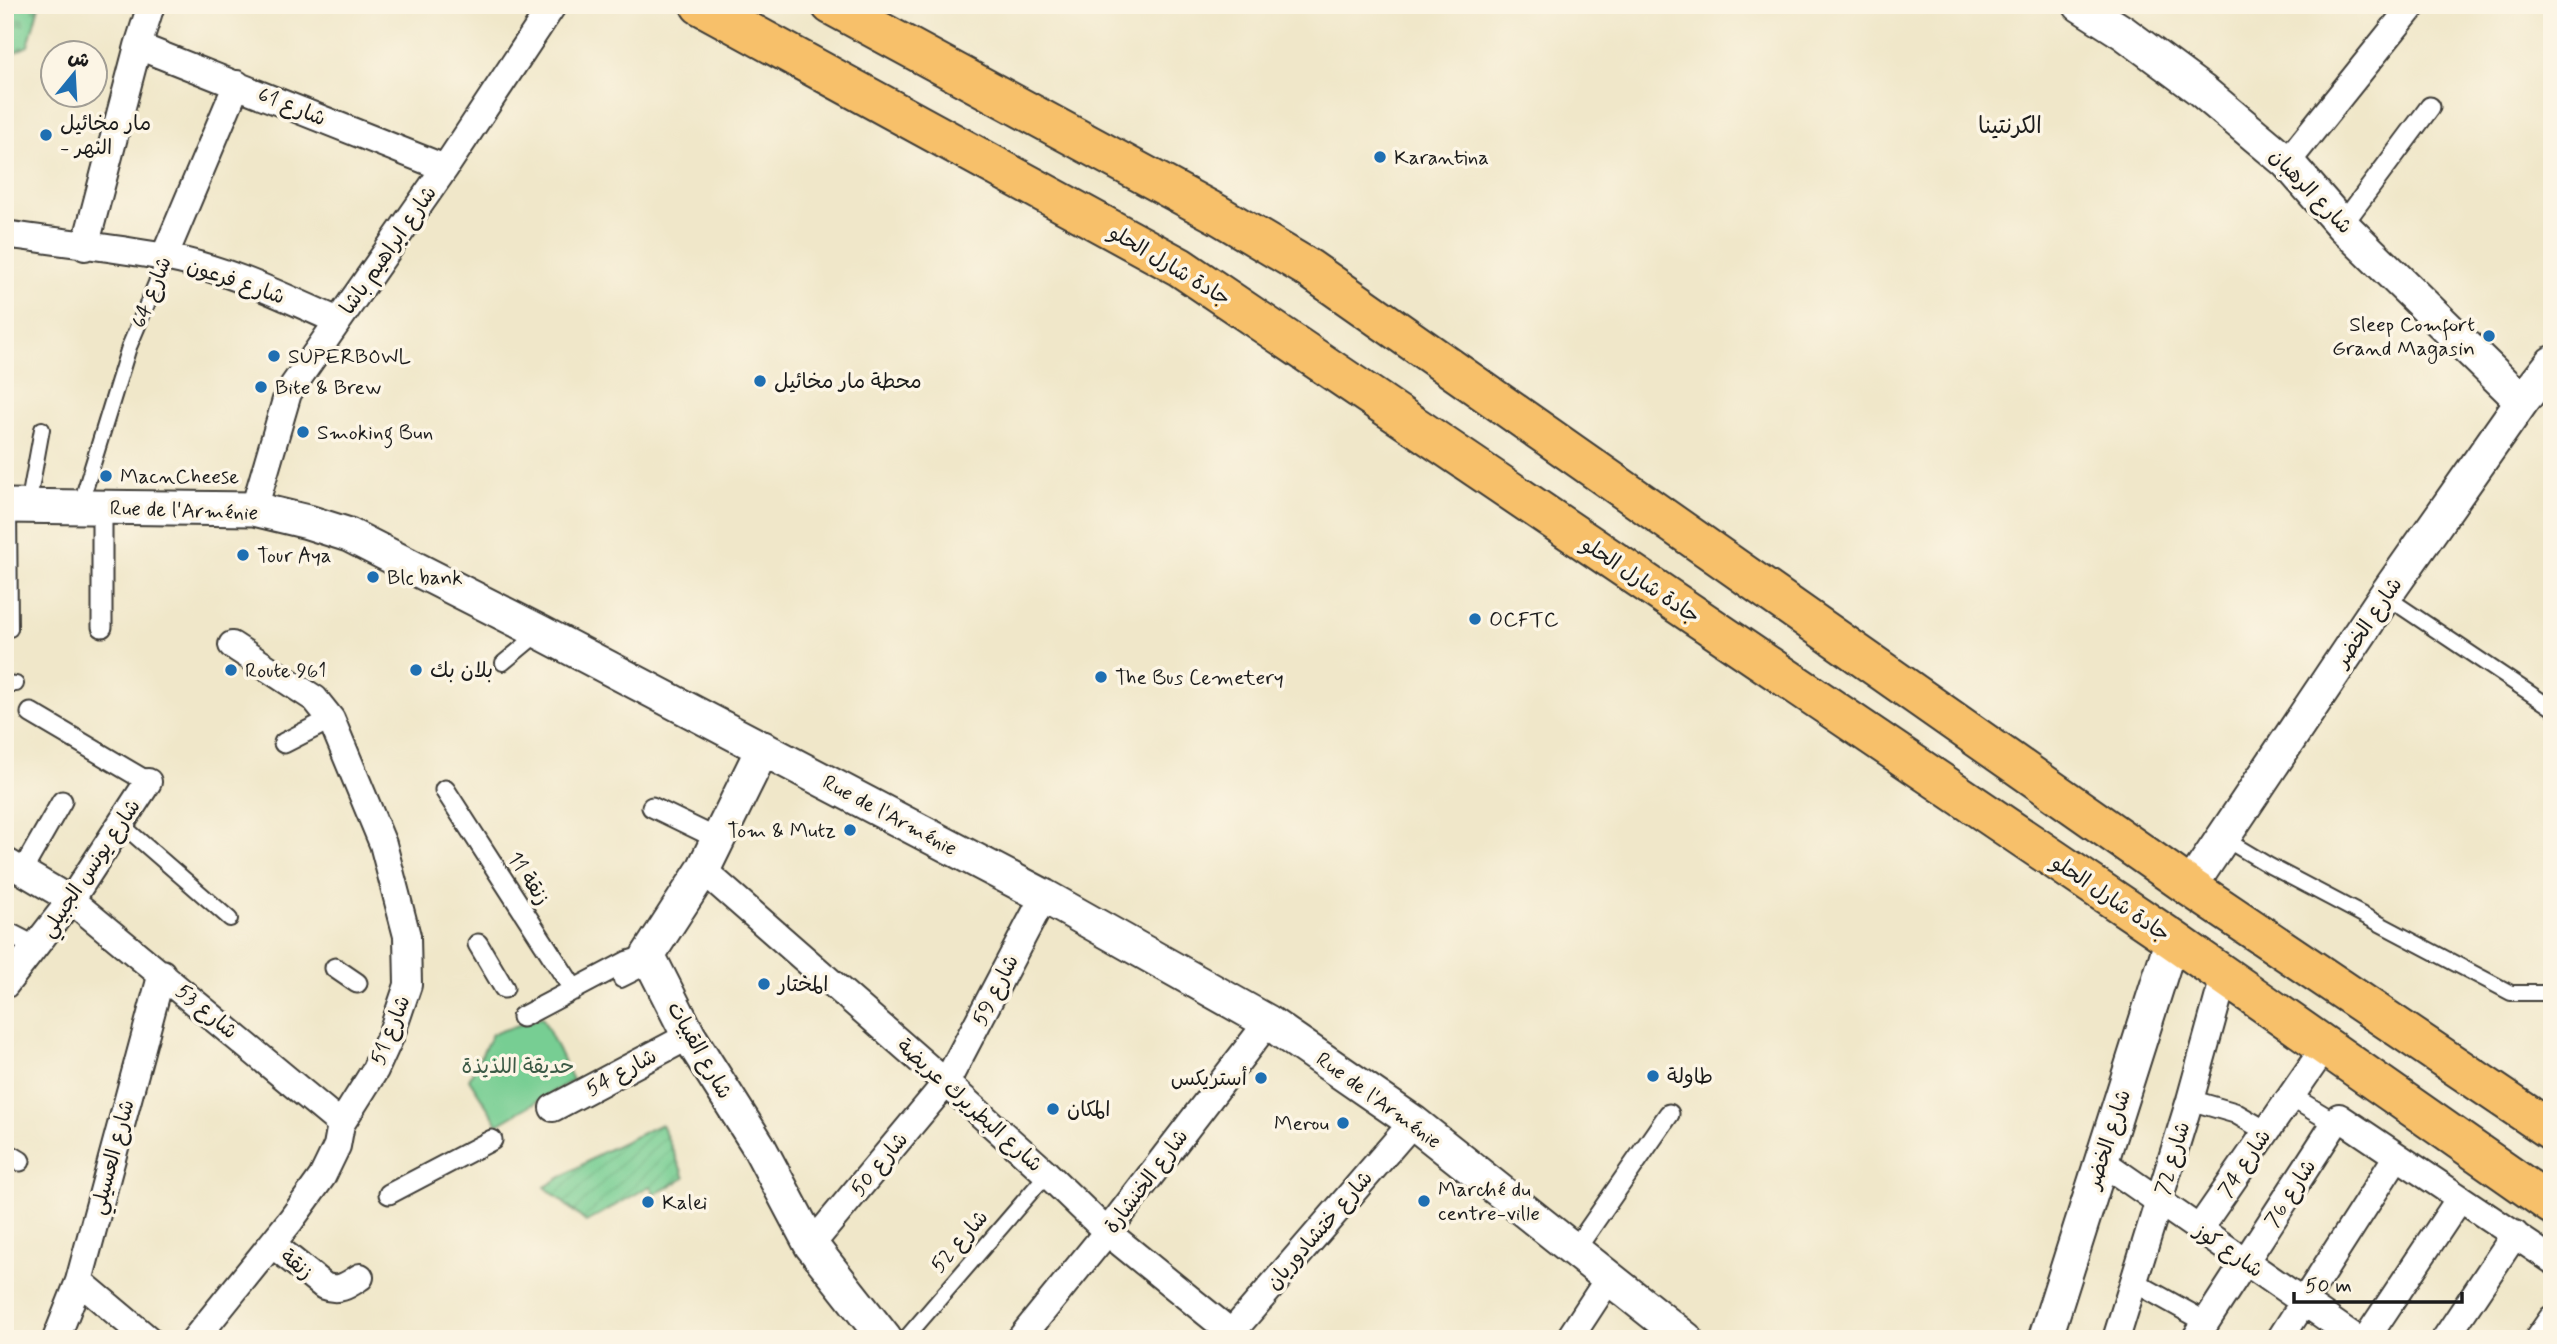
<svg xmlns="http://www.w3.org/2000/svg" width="2557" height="1344" viewBox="0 0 2557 1344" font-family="Mynerve,'Playpen Sans Arabic',sans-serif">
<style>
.cemetery{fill:url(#cemetery-stones);stroke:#4a7558;stroke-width:2}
.park{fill:#77ce93;stroke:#4a7558;stroke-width:2}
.garden{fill:url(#garden-furrows);stroke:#4a7558;stroke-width:2}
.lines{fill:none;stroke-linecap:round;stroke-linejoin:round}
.service-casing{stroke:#3c3a36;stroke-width:18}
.pedestrian-casing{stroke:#3c3a36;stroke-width:23}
.minor-casing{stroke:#3c3a36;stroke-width:30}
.tertiary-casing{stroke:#3c3a36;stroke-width:37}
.motorway-casing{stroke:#3c3a36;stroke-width:42}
.service{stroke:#fff;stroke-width:14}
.pedestrian{stroke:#fff;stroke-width:19}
.minor{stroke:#fff;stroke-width:26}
.tertiary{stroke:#fff;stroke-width:33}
.motorway{stroke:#f7c06b;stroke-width:38}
.poi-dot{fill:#1f6fb2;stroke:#fcf5e5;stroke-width:2.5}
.labels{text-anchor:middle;stroke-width:7;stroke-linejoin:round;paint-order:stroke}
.street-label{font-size:21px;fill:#1c1c1c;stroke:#fcf5e5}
.poi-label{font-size:21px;fill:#1c1c1c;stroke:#fcf5e5;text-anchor:start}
.park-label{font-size:21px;fill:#3c5a46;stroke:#fcf5e5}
.neighbourhood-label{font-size:23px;fill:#1c1c1c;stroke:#fcf5e5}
</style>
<defs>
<pattern id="cemetery-stones" width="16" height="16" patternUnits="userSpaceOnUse" patternTransform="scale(1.75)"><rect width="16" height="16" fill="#77ce93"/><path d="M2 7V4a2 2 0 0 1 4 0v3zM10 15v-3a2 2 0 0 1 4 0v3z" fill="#66b07e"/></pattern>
<pattern id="garden-furrows" width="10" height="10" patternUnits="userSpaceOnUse" patternTransform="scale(1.75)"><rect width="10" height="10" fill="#77ce93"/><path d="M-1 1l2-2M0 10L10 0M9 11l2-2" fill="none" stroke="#66b07e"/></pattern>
</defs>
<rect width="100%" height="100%" fill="#fcf5e5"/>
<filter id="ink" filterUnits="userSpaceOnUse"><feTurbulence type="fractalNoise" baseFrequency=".0143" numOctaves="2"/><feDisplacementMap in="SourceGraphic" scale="14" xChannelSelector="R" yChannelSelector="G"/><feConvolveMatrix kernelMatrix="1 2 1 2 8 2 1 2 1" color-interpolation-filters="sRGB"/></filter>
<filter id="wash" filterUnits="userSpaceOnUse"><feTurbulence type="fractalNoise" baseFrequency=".00686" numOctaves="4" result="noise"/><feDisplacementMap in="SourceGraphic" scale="28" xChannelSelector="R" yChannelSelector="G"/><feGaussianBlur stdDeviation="1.57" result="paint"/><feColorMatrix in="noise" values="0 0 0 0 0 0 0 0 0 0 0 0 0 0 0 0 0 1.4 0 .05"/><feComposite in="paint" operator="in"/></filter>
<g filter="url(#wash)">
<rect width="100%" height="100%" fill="#f0e7c9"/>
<path class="cemetery" d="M5,5l34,1 -11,40 -17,8 -6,7z"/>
<path class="park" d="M542,1017l31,63 -75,44 -29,-45 23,-45z"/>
<path class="garden" d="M661,1124l24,54 -30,16 -5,-8 -64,36 -41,-35 60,-36z"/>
</g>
<g filter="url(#ink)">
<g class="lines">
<defs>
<path id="service" d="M9,506l1,123
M28,506l14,-77
M80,506l49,-159 27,-64 8,-26
M2385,596l167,112
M503,663l36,-30
M5,683l11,1
M121,824l109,95
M2223,838l47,28 241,127h41
M621,980l32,-16
M905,1339l142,-165"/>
<path id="pedestrian" d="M2342,225l88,-118
M102,507v120
M31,713l117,69
M284,743l47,-24
M445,790l129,200
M652,807l66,32
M22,871l40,-70
M5,931l31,16
M478,944l26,44
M335,968l22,15
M522,1017l106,-56 20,-6
M2290,1096l45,27
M2190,1100l45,13 31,18
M5,1152l15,9
M389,1194l103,-54
M1574,1251l95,-137
M2134,1282l72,40"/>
<path id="minor" d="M138,46l307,122
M2287,162l126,-157
M5,234c53,8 106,13 159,23 61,11 118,39 174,64
M85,247l53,-201 13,-41
M164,257l73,-173
M254,509l34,-116 157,-225 108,-163
M5,861l66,39 270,224
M703,870l243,213 101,91 60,58 132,107
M5,985l66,-85 77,-118
M553,1108l136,-72
M2101,1161l256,178
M2199,1229l126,-182
M272,1244l52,42c15,6 24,-1 36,-9
M811,1245l135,-162 98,-187
M79,1281l69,58
M56,1339l23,-58 83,-308
M195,1339l96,-119 31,-43 15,-31 4,-22 34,-54 16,-35 17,-50 -1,-49 -24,-92 -52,-125 -16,-20 -83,-54
M1020,1339l87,-107 161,-210
M1226,1339l187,-217
M1569,1339l40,-61
M2116,1339l74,-239 34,-123
M2195,1339l144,-222 213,143
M2280,1339l117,-183
M2366,1339l94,-141
M2445,1339l70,-105
M2538,1339l14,-20"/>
<path id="tertiary" d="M2080,5l44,28 77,57 86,72 55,63 180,176
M5,506l249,3 54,13 41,13 191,97 504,264 224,126 145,100 273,217
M763,748l-60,122 -55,85 41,81 69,109 53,100 74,94
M2190,887l195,-291 137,-195 30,-38
M2045,1339l127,-400"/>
<path id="motorway" d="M700,5l480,262 992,672 380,266
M831,5l386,209 91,54 882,619 362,244"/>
</defs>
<use href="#service" class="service-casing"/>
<use href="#pedestrian" class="pedestrian-casing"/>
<use href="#minor" class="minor-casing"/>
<use href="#tertiary" class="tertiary-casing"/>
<use href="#motorway" class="motorway-casing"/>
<use href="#service" class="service"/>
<use href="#pedestrian" class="pedestrian"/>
<use href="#minor" class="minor"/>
<use href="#tertiary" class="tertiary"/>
<use href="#motorway" class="motorway"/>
</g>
</g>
<g class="poi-dot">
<circle cx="46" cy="135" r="7"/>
<circle cx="1380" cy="157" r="7"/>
<circle cx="2489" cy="336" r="7"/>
<circle cx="274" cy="356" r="7"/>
<circle cx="760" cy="381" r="7"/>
<circle cx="261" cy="387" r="7"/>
<circle cx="303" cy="432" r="7"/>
<circle cx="106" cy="476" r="7"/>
<circle cx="243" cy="555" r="7"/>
<circle cx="373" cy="577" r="7"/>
<circle cx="1475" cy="619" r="7"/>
<circle cx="231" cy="670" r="7"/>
<circle cx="416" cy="670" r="7"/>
<circle cx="1101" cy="677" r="7"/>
<circle cx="850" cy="830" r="7"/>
<circle cx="764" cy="984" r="7"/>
<circle cx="1653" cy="1076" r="7"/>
<circle cx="1261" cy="1078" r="7"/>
<circle cx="1053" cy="1109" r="7"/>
<circle cx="1343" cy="1123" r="7"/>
<circle cx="1424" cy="1201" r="7"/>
<circle cx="648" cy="1202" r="7"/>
</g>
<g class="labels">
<g class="street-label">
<text transform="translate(292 106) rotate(22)" y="7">شارع 61</text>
<text transform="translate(2311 191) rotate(46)" y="7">شارع الرهبان</text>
<text transform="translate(388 250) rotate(-55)" y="7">شارع ابراهيم باشا</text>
<text transform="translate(1170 265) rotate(31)" y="7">جادة شارل الحلو</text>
<text transform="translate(236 281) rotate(19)" y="7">شارع فرعون</text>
<text transform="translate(151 292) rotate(-68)" y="7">شارع 64</text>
<text transform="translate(184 510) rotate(2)" y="7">Rue de l'Arménie</text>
<text transform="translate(1641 580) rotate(34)" y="7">جادة شارل الحلو</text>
<text transform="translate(2368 622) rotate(-56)" y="7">شارع الخضر</text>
<text transform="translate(890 815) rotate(28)" y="7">Rue de l'Arménie</text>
<text transform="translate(90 868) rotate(-56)" y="7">شارع يونس الجبيلي</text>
<text transform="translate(529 878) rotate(57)" y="7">زنقة 11</text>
<text transform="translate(2111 898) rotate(34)" y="7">جادة شارل الحلو</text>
<text transform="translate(995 990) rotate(-63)" y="7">شارع 59</text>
<text transform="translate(207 1011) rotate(40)" y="7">شارع 53</text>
<text transform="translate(390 1030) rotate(-68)" y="7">شارع 51</text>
<text transform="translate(700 1050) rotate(60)" y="7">شارع القبيات</text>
<text transform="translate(621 1072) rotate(-28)" y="7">شارع 54</text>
<text transform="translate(1379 1100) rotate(36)" y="7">Rue de l'Arménie</text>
<text transform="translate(970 1105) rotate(42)" y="7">شارع البطريرك عريضة</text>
<text transform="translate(2108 1139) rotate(-72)" y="7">شارع الخضر</text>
<text transform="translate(112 1157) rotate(-75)" y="7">شارع العسيلي</text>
<text transform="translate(2172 1158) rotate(-73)" y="7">شارع 72</text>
<text transform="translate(2244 1163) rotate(-56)" y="7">شارع 74</text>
<text transform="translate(879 1164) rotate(-50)" y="7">شارع 50</text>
<text transform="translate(1146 1181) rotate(-53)" y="7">شارع الخنشارة</text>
<text transform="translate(2290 1193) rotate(-57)" y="7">شارع 76</text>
<text transform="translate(1319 1230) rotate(-49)" y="7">شارع ختشادوريان</text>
<text transform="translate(959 1241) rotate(-49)" y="7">شارع 52</text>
<text transform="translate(2229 1250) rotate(35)" y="7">شارع كوز</text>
<text transform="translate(297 1264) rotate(39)" y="7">زنقة</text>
</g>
<g class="poi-label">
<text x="60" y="130">مار مخائيل<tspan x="60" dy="24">- النهر</tspan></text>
<text x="1394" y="164">Karantina</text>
<text x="2475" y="331" text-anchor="end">Sleep Comfort<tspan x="2475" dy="24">Grand Magasin</tspan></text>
<text x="288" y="363">SUPERBOWL</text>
<text x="774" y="388">محطة مار مخائيل</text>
<text x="275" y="394">Bite &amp; Brew</text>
<text x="317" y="439">Smoking Bun</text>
<text x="120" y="483">MacnCheese</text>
<text x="257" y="562">Tour Aya</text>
<text x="387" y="584">Blc bank</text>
<text x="1489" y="626">OCFTC</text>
<text x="245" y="677">Route 961</text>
<text x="430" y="677">بلان بك</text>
<text x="1115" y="684">The Bus Cemetery</text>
<text x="836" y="837" text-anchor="end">Tom &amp; Mutz</text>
<text x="778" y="991">المختار</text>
<text x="1667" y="1083">طاولة</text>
<text x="1247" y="1085" text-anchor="end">أستريكس</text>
<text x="1067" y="1116">المكان</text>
<text x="1329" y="1130" text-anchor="end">Merou</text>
<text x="1438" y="1196">Marché du<tspan x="1438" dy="24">centre-ville</tspan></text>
<text x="662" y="1209">Kalei</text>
</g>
<g class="park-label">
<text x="518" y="1073">حديقة اللذيذة</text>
</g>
<g class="neighbourhood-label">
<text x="2010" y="133">الكرنتينا</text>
</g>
</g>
<rect width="2557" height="1344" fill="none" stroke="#fcf5e5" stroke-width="28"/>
<g transform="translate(74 74) rotate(18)"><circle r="33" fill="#fcf5e5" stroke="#a29e95" stroke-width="2"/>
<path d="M0-5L12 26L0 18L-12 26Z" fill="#1f6fb2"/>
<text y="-10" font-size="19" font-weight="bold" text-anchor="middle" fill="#1c1c1c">ش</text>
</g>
<path d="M2294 1292v10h168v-10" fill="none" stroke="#1c1c1c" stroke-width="3.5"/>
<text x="2305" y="1292" font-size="21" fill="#1c1c1c" stroke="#fcf5e5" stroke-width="5" paint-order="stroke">50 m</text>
</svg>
